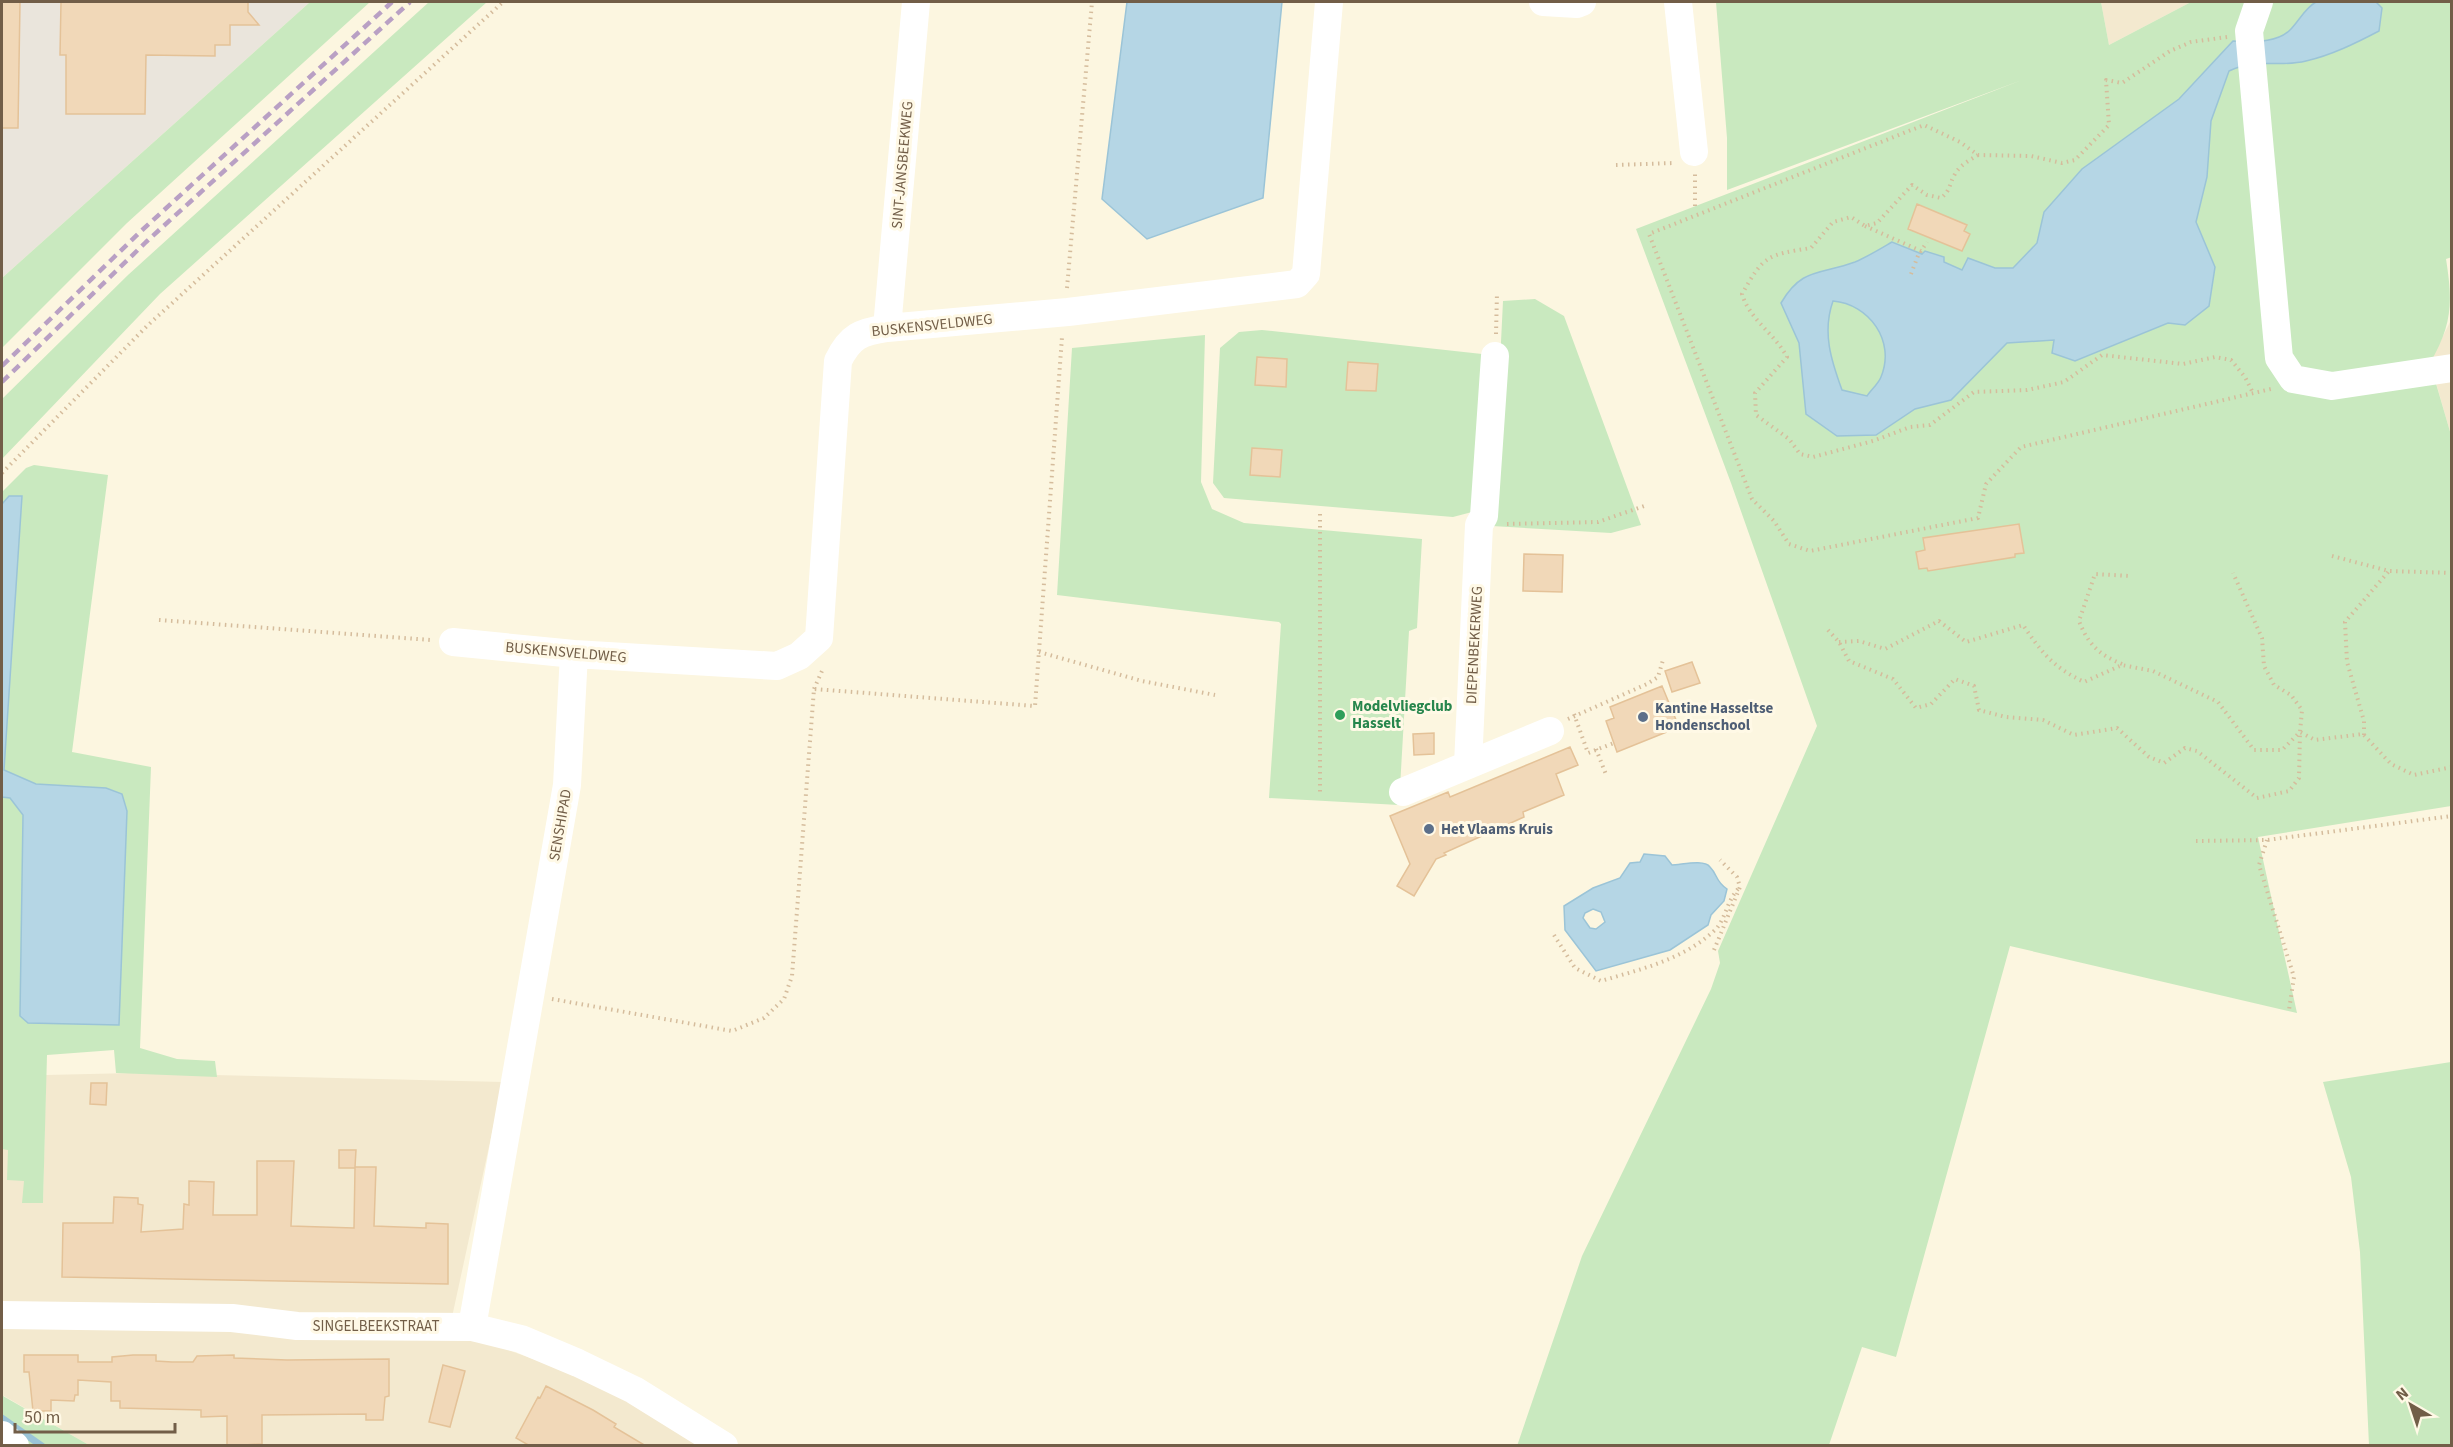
<svg xmlns="http://www.w3.org/2000/svg" width="2453" height="1447" viewBox="0 0 2453 1447" font-family="'Source Sans 3',sans-serif">
<style>
.residential{fill:#f3e9cf}
.industrial{fill:#eae5dc}
.green{fill:#c9e9bf}
.water{fill:#b5d6e5;stroke:#9bc4d7;stroke-width:1.5;fill-rule:evenodd}
.lines{fill:none;stroke-linecap:round;stroke-linejoin:round}
.stream{stroke:#9bc4d7;stroke-width:7}
.building{fill:#f1d8b8;stroke:#e4c298;stroke-width:1.5}
.path{stroke:#d5bc9c;stroke-width:4;stroke-dasharray:1.5 4.5;stroke-linecap:butt}
.minor{stroke:#fff;stroke-width:28}
.rail{stroke:#b9a0c4;stroke-width:4.5;stroke-dasharray:9 6;stroke-linecap:butt}
.leisure-dot{fill:#2e9e5b;stroke:#fff9e6;stroke-width:2}
.service-dot{fill:#5c6f8a;stroke:#fff9e6;stroke-width:2}
.labels{text-anchor:middle;stroke-width:6;stroke-linejoin:round;paint-order:stroke}
.street-label{font-size:15px;fill:#725e48;stroke:#fff9e6}
.leisure-label{font-size:15px;font-weight:bold;fill:#27864d;stroke:#fff9e6;text-anchor:start}
.service-label{font-size:15px;font-weight:bold;fill:#4e5e75;stroke:#fff9e6;text-anchor:start}
</style>
<rect width="100%" height="100%" fill="#fcf6e0"/>
<path class="residential" d="M2101,2h90l-82,43z
M2451,320v115l-21,-73z
M132,1073l371,9 -51,235 -450,-13v-155h6l16,32 19,22 3,-128z
M2,1323l405,14 79,5 106,38 110,65h-613l-85,-49 -2,3z"/>
<path class="industrial" d="M2,2h308l-308,276z"/>
<path class="green" d="M310,2h60l-243,221 -125,125v-70z
M429,2h58l-327,292 -158,165v-60l126,-124z
M1716,2h385l8,43 82,-43h260l1,255 -6,2c7,44 6,66 -16,104l21,72v371l-193,31 39,176 -287,-67 -114,411 -34,-10 -33,98 -312,1 65,-190 129,-267 9,-26 -2,-12 99,-225 -86,-243 -95,-254 386,-149 -295,110v-52z
M1535,299l29,17 77,209 -30,8 -119,-7 11,-225z
M1262,330l220,24 -10,158 -19,5 -229,-19 -11,-15 7,-135 19,-16z
M1205,335l-4,147 11,27 32,14 178,16 -5,89 -8,3 -10,174 -130,-7 12,-174 -2,-2 -222,-27 15,-247z
M34,465l74,10 -36,277 79,15 -11,281 37,11 38,2 2,16 -101,-4 -2,-23 -67,5 -4,148h-21l2,-22 -17,-1 1,-30 -6,-1v-352l8,1 13,17 -3,200 8,8 94,-229 -16,-6 -70,-4 -32,-14 18,-274h-13l-7,8v-12l24,-24z
M2451,1062v383h-82l-9,-193 -9,-75 -28,-95z
M3,1396l86,49h-66l-21,-14z"/>
<path class="water" d="M1127,2h155l-19,196 -116,41 -45,-40z
M2316,2h60l6,6 -3,23c-23,12 -47,24 -73,30 -28,7 -47,-4 -77,10l-18,50 -4,56 -11,45 19,45 -6,39 -24,19 -17,-2 -93,38 -23,-8 2,-13 -47,3 -56,57 -36,9 -39,26 -39,1 -31,-22 -7,-71 -18,-40c21,-36 39,-28 74,-41 12,-5 25,-13 37,-20l30,12 3,-3 19,6v5l18,8 6,-12 27,10h18l24,-25 7,-31 38,-43 97,-70 54,-58c18,0 43,3 57,-11 9,-9 15,-22 26,-28zM1833,301c36,3 63,40 48,76 -2,6 -10,13 -14,19l-25,-6c-11,-30 -20,-58 -9,-89z
M9,496h13l-18,274 32,14 70,4 16,6 5,17 -8,214 -91,-2 -8,-7 3,-201 -13,-17 -8,-1v-293z
M1644,854l21,2 7,9c9,0 32,-6 38,2 8,8 5,14 17,22l-3,12 -13,14 -3,10 -38,25 -74,21 -31,-41 -1,-24 29,-18 27,-10 10,-15 10,-1zM1593,909l8,3 4,10 -9,7 -6,-1 -7,-10 2,-5z"/>
<g class="lines">
<path class="stream" d="M2,1418l40,28"/>
</g>
<path class="building" d="M2,2h18l-2,126h-16z
M61,2h187v10l11,13h-29v20h-15v11l-69,-1 -1,59h-79v-59h-6z
M1917,204l50,21 -3,6 6,3 -8,17 -54,-22z
M1257,357l30,2 -1,28 -31,-2z
M1348,362l30,2 -2,27 -30,-1z
M1252,448l30,2 -2,27 -30,-2z
M2019,524l5,29 -9,1v3l-87,14 -1,-3 -8,1 -3,-17 9,-2 -2,-12z
M1524,554l39,1 -1,37 -39,-1z
M1692,662l8,21 -28,9 -7,-21z
M1662,686l17,41 -62,25 -11,-31 8,-3 -4,-11z
M1434,733v21l-20,1 -1,-21z
M1570,747l8,18 -22,9 8,21 -41,17 1,5 -80,36 2,2 -10,4 -22,37 -17,-10 13,-22 -20,-48 58,-24 2,5z
M91,1083h16l-1,22 -16,-1z
M339,1150h17l-1,17h21l-2,59 52,2v-5l22,1v60l-386,-7 1,-54h50l1,-26 24,1v6l5,1 -2,27 42,-3 1,-25 5,1v-24l25,1 -1,33h44v-54h37l-3,65 63,2 1,-60h-16z
M24,1355h54v7h34v-5l21,-2h23v6l16,1h21l4,-6 37,-1v3l53,2 102,-1v37l-4,1 -2,23h-17v-6l-104,1v29l-35,2v-30l-26,1v-7l-81,-2v-7h-9v-19l-33,-2v15h-3l-1,6 -23,-1v11h-18l-4,-39h-5z
M443,1365l22,6 -15,56 -21,-5z
M546,1386l47,24 23,14 -2,3 32,19h-116l-14,-8 22,-41 2,1z"/>
<g class="lines">
<path class="path" d="M2227,37l-36,5 -21,9 -48,32 -16,-3 3,45 -34,35 -13,3 -31,-7 -53,-1 -18,-13 -36,-17 -275,109 103,265 22,22 15,23 21,7 168,-33 8,-34 35,-37 250,-58
M1978,155c-8,5 -18,10 -23,19 -6,10 -4,16 -14,24l-14,-3 -15,-10 -35,38 -12,3 -14,-9 -18,5 -22,26c-44,7 -47,7 -69,46 7,25 33,40 45,63l-32,36 1,22 33,24 11,15 13,3 60,-16 37,-14 20,-2 44,-33 53,-2 37,-8 38,-27 81,9 32,-7 16,3 14,17 8,16
M1616,165l58,-2
M1695,206v-32
M1865,226l56,25 6,-9
M1911,274l8,-21
M1067,288l25,-286
M1496,334l1,-41
M2,473l145,-147 356,-324
M1320,514v280
M1507,524l91,-2 49,-17
M2332,556l57,15 63,2
M159,620l272,20
M1828,630l11,12 10,19 44,18 23,29 15,-4 24,-25 19,7 5,24 27,7 37,3 31,15 43,-7 32,29 15,6 21,-15 12,3 60,47 32,-7 10,-13 1,-46 15,8 48,-6 28,30 23,11 38,-8
M1839,642l20,-1 26,8 54,-28 27,21 57,-17c19,28 30,42 61,57l38,-17 31,6 65,31 36,48h28l18,-18 2,-22 -11,-15 -17,-10 -10,-19 -2,-28 -29,-65
M1039,652l103,29 73,14
M2122,664c-23,-9 -34,-20 -43,-43l16,-47 35,2
M814,689l8,-18
M1574,714l14,39 26,-10
M1568,719l79,-35 11,-7 5,-17
M2364,735v-14l-17,-59 -2,-40 44,-51
M1596,749l11,28
M2267,840l-8,25 35,112 -5,33
M2196,841l71,-1 185,-24
M1554,935l21,33 26,13c40,-12 82,-21 114,-51 11,-11 12,-31 25,-43
M1714,950l26,-63 -3,-10 -17,-17
M552,999l180,32 32,-13 20,-19 8,-23 22,-287 221,17 27,-369"/>
<path class="minor" d="M1543,2l34,2 5,-2
M1678,2l16,150
M2259,2l-10,29 30,327 14,21 39,7 120,-18
M887,328l29,-326
M1495,356l-11,160 -5,9 -11,240 82,-34
M453,642l121,12 203,12 22,-10 20,-18 19,-277c12,-25 23,-29 49,-33l181,-16 229,-28 9,-10 23,-272
M1403,792l65,-27
M2,1315l230,3 65,8 175,1 49,12 57,24 56,27 90,56
M472,1327l95,-542 7,-131
M2,1435l13,11"/>
<path class="rail" d="M2,366l138,-134 252,-230
M2,382l144,-140 264,-240"/>
</g>
<circle class="leisure-dot" cx="1340" cy="715" r="6"/>
<g class="service-dot">
<circle cx="1643" cy="717" r="6"/>
<circle cx="1429" cy="829" r="6"/>
</g>
<g class="labels">
<g class="street-label">
<text transform="translate(902 165) rotate(-85)" y="5">SINT-JANSBEEKWEG</text>
<text transform="translate(932 325) rotate(-6)" y="5">BUSKENSVELDWEG</text>
<text transform="translate(1474 645) rotate(-87)" y="5">DIEPENBEKERWEG</text>
<text transform="translate(566 652) rotate(5)" y="5">BUSKENSVELDWEG</text>
<text transform="translate(560 825) rotate(-80)" y="5">SENSHIPAD</text>
<text x="376" y="1331">SINGELBEEKSTRAAT</text>
</g>
<g class="leisure-label">
<text x="1352" y="711">Modelvliegclub<tspan x="1352" dy="17">Hasselt</tspan></text>
</g>
<g class="service-label">
<text x="1655" y="713">Kantine Hasseltse<tspan x="1655" dy="17">Hondenschool</tspan></text>
<text x="1441" y="834">Het Vlaams Kruis</text>
</g>
</g>
<rect width="2453" height="1447" fill="none" stroke="#725e48" stroke-width="6"/>
<g transform="translate(2411 1405) rotate(321)" stroke="#fff9e6" stroke-width="4.5" paint-order="stroke">
<path d="M0-4.5L10 22L0 15L-10 22Z" fill="#725e48"/>
<text y="-9" font-size="16" font-weight="bold" text-anchor="middle" fill="#725e48">N</text>
</g>
<path d="M15 1423v9h160v-9" fill="none" stroke="#725e48" stroke-width="3"/>
<text x="24" y="1423" font-size="18" fill="#725e48" stroke="#fff9e6" stroke-width="4.5" paint-order="stroke">50 m</text>
</svg>
